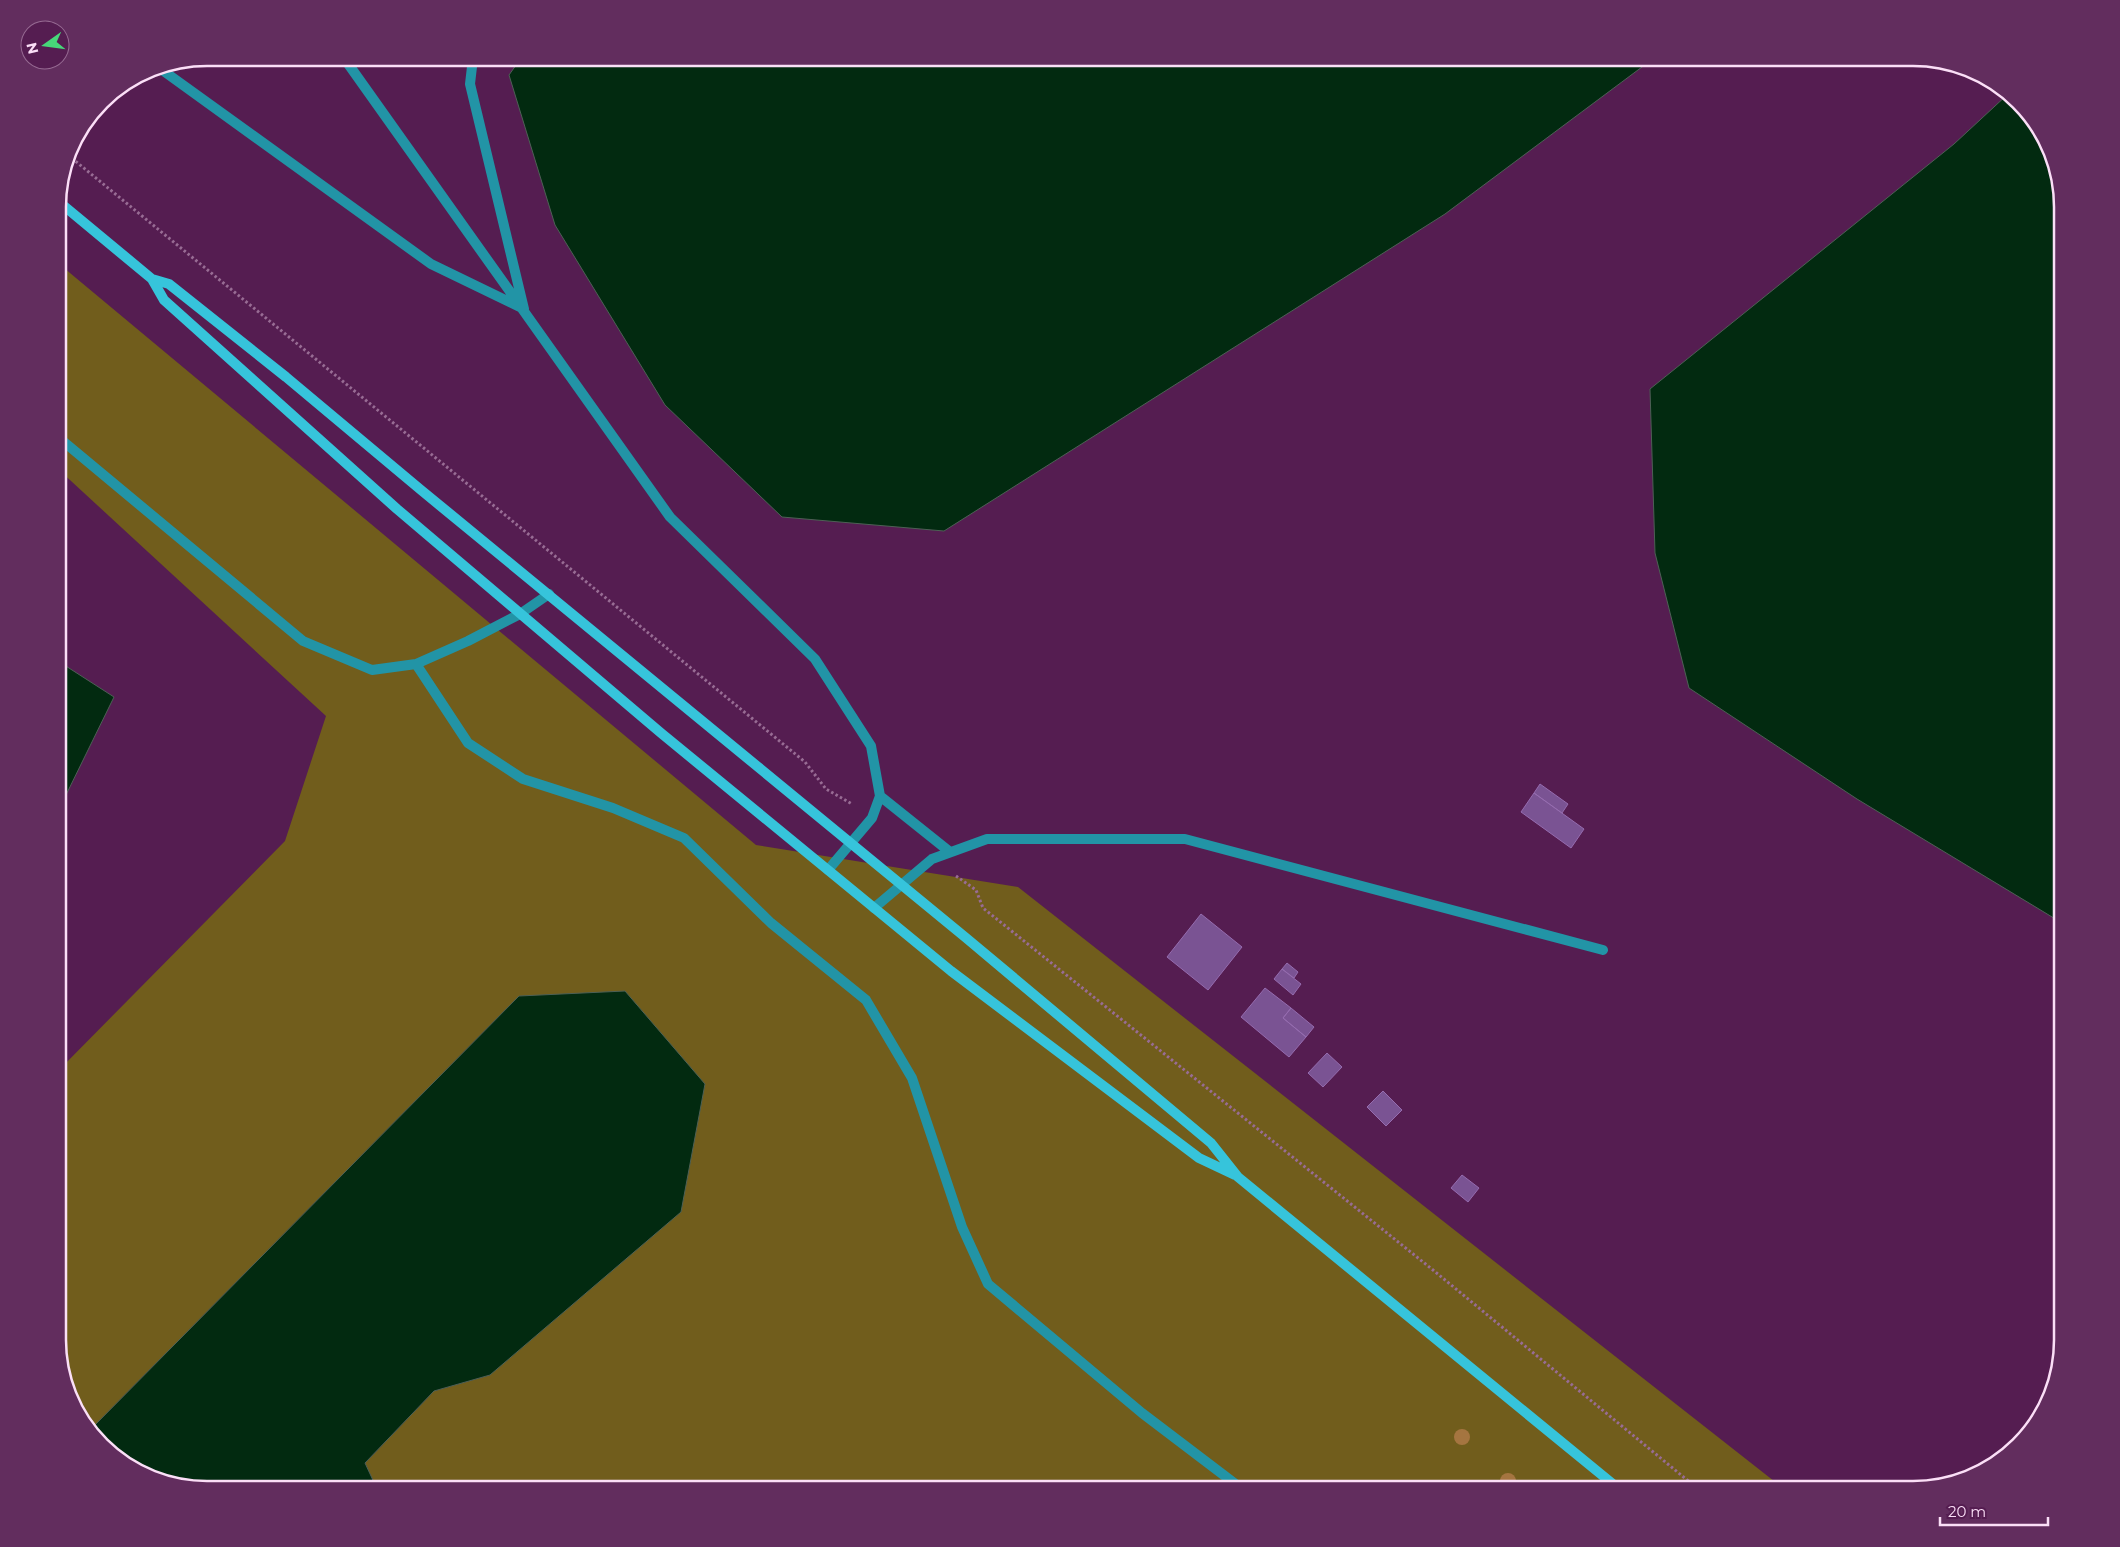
<svg xmlns="http://www.w3.org/2000/svg" width="2120" height="1547" viewBox="0 0 2120 1547" font-family="Montserrat,sans-serif">
<style>
.green{fill:#715d1c}
.water{fill:#022a10;stroke:#4d6055}
.building{fill:#7a5393;stroke:#956caf}
.lines{fill:none;stroke-linecap:round;stroke-linejoin:round}
.path{stroke:#986c94;stroke-width:3;stroke-dasharray:2.5 2.5;stroke-linecap:butt}
.service{stroke:#2294a6;stroke-width:10}
.secondary{stroke:#36c4db;stroke-width:10}
.tree{fill:#a57540}
.rim{fill:none;stroke:#fbdff7;stroke-width:2.5}
</style>
<rect width="100%" height="100%" fill="#551d51"/>
<path class="green" d="M58,263l698,582 262,42 766,602h-1407l-12,-26 69,-72 56,-16 29,-379 -428,433 -14,-15 -19,-65v-278l227,-230 41,-125 -268,-247z"/>
<path class="water" d="M521,58h1133l-209,156 -501,317 -162,-14 -117,-112 -110,-180 -46,-150z
M2008,94l39,47 15,66v716l-205,-124 -168,-111 -34,-135 -5,-164 304,-245z
M58,661l56,36 -50,102 -6,-2z
M625,991l80,93 -24,128 -191,163 -56,16 -69,72 12,26h-170l-47,-7 -44,-23 -25,-30 428,-433z"/>
<path class="building" d="M1540,784l28,20 -6,9 -28,-20z
M1534,793l50,36 -13,19 -50,-36z
M1201,914l41,33 -34,43 -41,-33z
M1287,963l11,9 -4,6 -12,-9z
M1282,969l19,15 -8,11 -19,-16z
M1265,988l26,20 -8,10 23,19 -17,20 -48,-40z
M1291,1008l23,19 -8,10 -23,-19z
M1327,1053l15,14 -19,20 -15,-14z
M1383,1091l19,19 -16,16 -19,-19z
M1462,1175l17,13 -11,14 -17,-14z"/>
<g class="lines">
<path class="path" d="M68,155l737,607 21,27 26,15
M956,876l20,14 7,18 450,362 265,219"/>
<path class="service" d="M344,58l326,459 145,142 56,87 9,50 -8,22 -44,52
M158,67l273,197 93,45 -54,-225 3,-26
M58,437l245,204 69,29 44,-6 52,-23 52,-27 29,-20
M416,664l52,79 55,36 90,29 71,30 87,85 95,77 46,78 50,149 26,57 154,129 100,76
M880,796l70,56
M874,908l58,-49 55,-20h198l418,111"/>
<path class="secondary" d="M58,201l94,78 12,21 233,209 264,224 290,238 248,187 36,17
M152,279l17,5 117,93 135,113 544,447 246,206 27,34 381,312"/>
</g>
<g class="tree">
<circle cx="1462" cy="1437" r="8"/>
<circle cx="1508" cy="1481" r="8"/>
</g>
<path d="M0 0H2120V1547H0ZM207 66H1913A141 141 0 0 1 2054 207V1340A141 141 0 0 1 1913 1481H207A141 141 0 0 1 66 1340V207A141 141 0 0 1 207 66Z" fill="#622d5e" fill-rule="evenodd"/>
<path class="rim" d="M207 66H1913A141 141 0 0 1 2054 207V1340A141 141 0 0 1 1913 1481H207A141 141 0 0 1 66 1340V207A141 141 0 0 1 207 66Z"/>
<g transform="translate(45 45) rotate(256)"><circle r="24" fill="#551d51" stroke="#976b93"/>
<path d="M0-4L9 19L0 12L-9 19Z" fill="#47d779"/>
<text y="-8" font-size="14" font-weight="bold" text-anchor="middle" fill="#fbdff7">N</text>
</g>
<path d="M1940 1517v8h108v-8" fill="none" stroke="#fbdff7" stroke-width="2.5"/>
<text x="1948" y="1517" font-size="15" fill="#fbdff7" stroke="#551d51" stroke-width="4" paint-order="stroke">20 m</text>
</svg>
